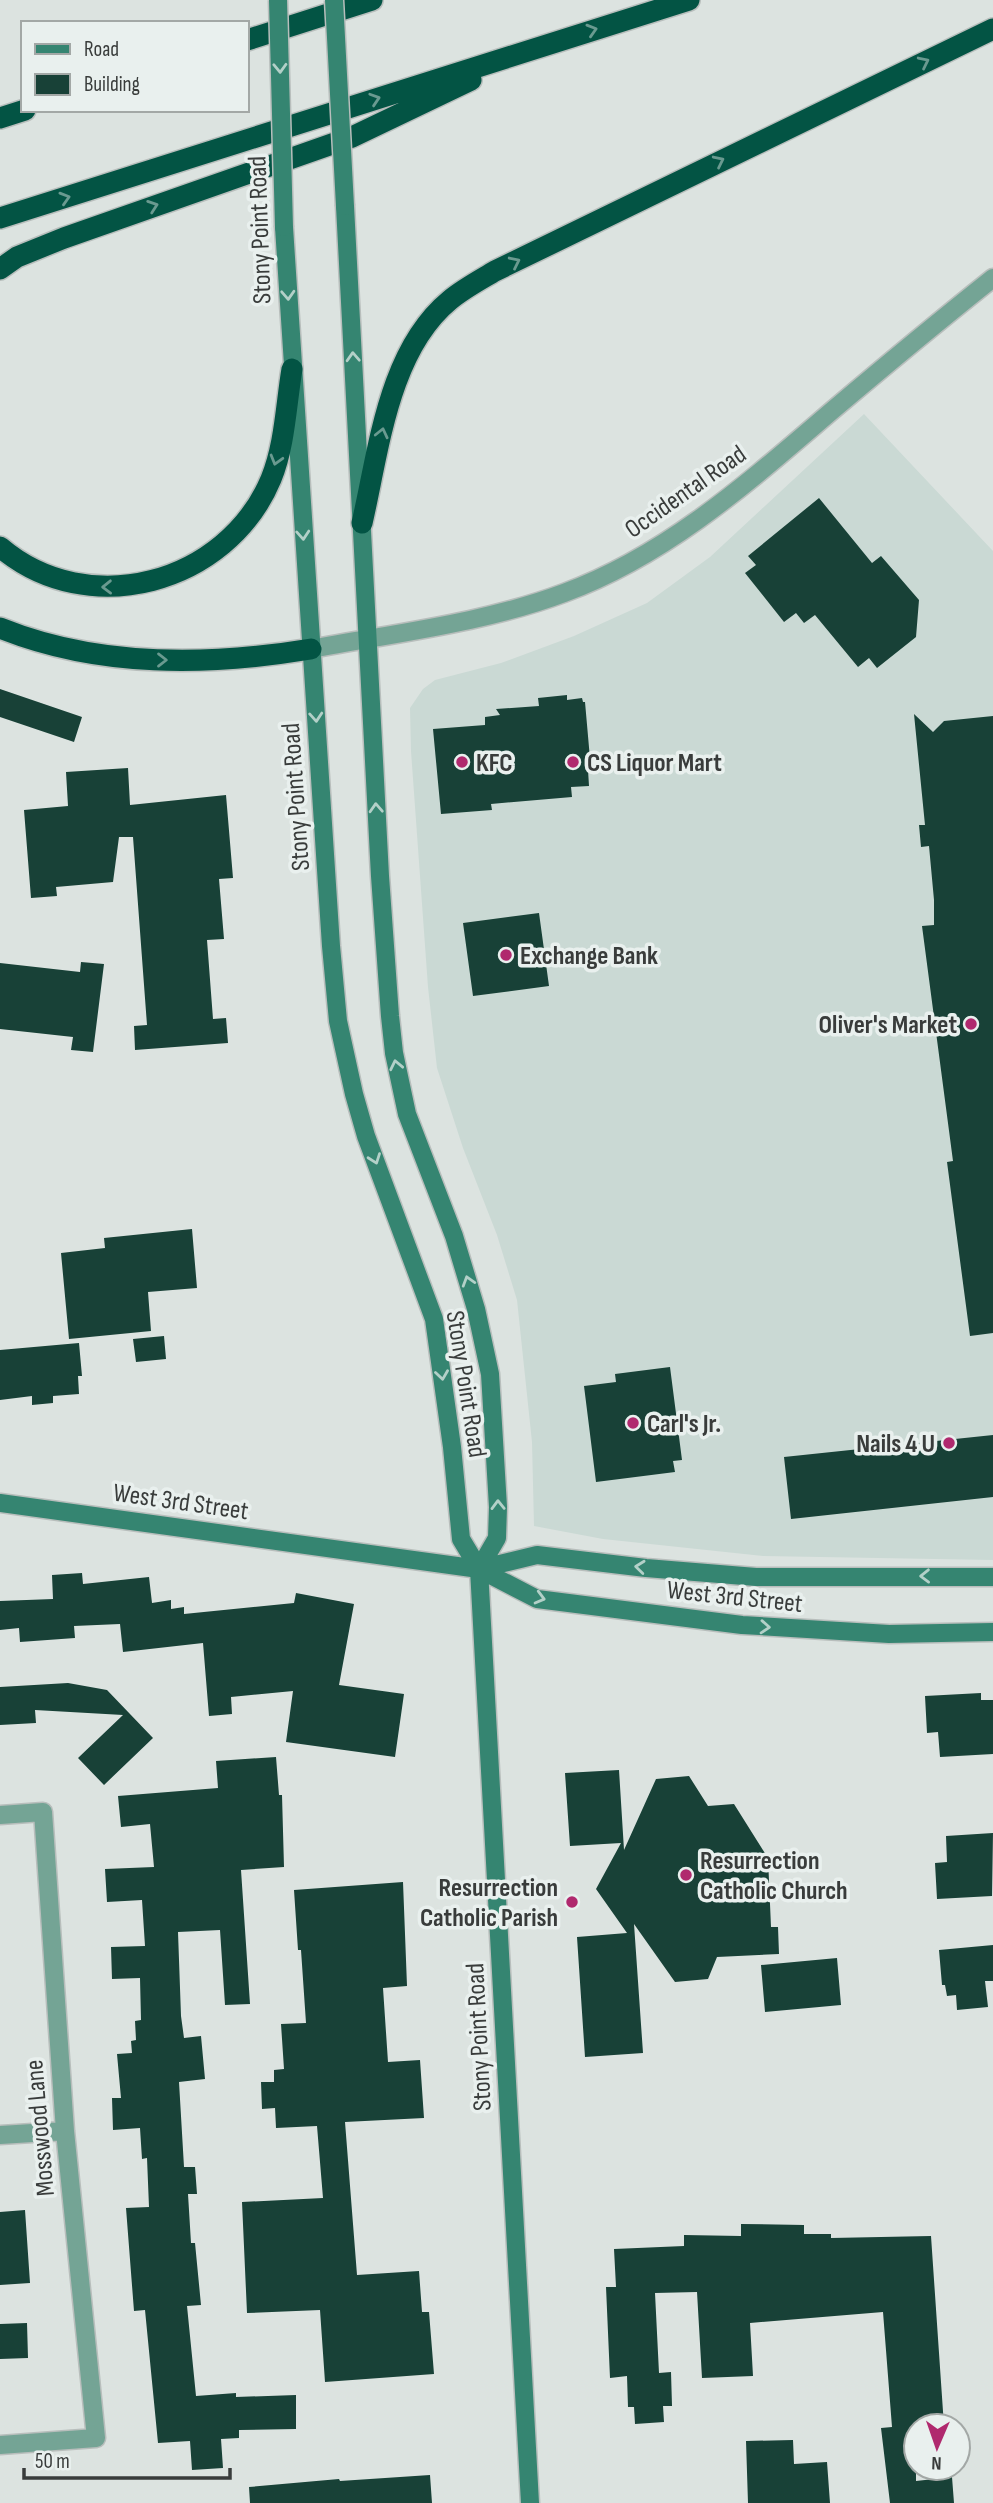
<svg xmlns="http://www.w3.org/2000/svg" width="993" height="2503" viewBox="0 0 993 2503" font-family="'Sofia Sans Condensed',sans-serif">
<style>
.built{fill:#cad9d4}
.building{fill:#184137}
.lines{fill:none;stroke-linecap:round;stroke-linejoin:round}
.street-casing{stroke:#b8bebc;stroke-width:21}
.secondary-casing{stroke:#b8bebc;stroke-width:21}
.highway-casing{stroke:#b8bebc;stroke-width:24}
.street{stroke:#74a495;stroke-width:18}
.secondary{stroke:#358571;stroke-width:18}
.highway{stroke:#035444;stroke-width:21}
.secondary-bridge-casing{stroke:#b8bebc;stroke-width:21;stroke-linecap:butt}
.secondary-bridge{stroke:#358571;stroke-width:18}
.oneway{stroke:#6a9a90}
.oneway2{stroke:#b3d0c8}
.poi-dot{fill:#b0296e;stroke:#e9f0ee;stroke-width:2.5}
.labels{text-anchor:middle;stroke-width:7;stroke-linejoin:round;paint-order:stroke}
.street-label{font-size:26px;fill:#393c3b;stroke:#e9f0ee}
.poi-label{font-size:26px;font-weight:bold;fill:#393c3b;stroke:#e9f0ee;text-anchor:start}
</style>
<rect width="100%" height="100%" fill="#dce3e0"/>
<path class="built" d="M864,414l129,137v1009l-230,-4 -160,-17 -69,-13 -2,-84 -15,-142 -20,-65 -34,-87 -26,-80 -9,-81 -17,-236 -1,-43 13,-19 12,-9 66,-17 73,-27 73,-33 63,-46z"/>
<path class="building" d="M819,498l53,65 9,-7 38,44 -3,37 -39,31 -8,-10 -11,9 -43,-52 -11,8 -8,-10 -12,9 -39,-49 11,-8 -8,-9z
M0,689l82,28 -8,25 -74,-25z
M567,695v5l15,-2 1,4h2l6,68h-3l1,16 -18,1 1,10 -81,7 1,6 -51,4 -8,-85 52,-4v-8l15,-2 -4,-6 43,-3 -1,-8z
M914,714l19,18 11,-11 49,-5v617l-23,3 -23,-174 6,-1 -31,-235 12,-1v-25l-5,-54 -8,1 -2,-22h6z
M128,768l2,37 96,-10 7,83 -14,1 5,60 -17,1 6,79 13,-1 2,25 -93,7 -1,-24 13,-1 -14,-188h-14l-6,45 -57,5 1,9 -26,2 -7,-88 44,-4 -2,-34z
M539,913l10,73 -76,10 -10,-73z
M81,962l23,2 -11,88 -22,-2 2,-13 -73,-8v-66l80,9z
M192,1229l5,59 -49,4 3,39 -82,8 -8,-86 44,-5 -1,-10z
M164,1336l2,23 -30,3 -3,-23z
M79,1343l3,33h-4l1,18 -26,2v7l-21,2v-9l-32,4v-50z
M670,1367l12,93 -9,1 2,11 -79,10 -12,-96 32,-4 -1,-8z
M993,1435v62l-202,22 -7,-62z
M82,1573l1,11 66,-7 3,26 19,-3v9l13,-2v7l110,-11 2,-10 58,11 -15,81 65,9 -9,63 -109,-15 7,-51 -62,6 1,17 -23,2 -6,-73 -80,9 -3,-28 -46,2 1,12 -55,4 -1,-14 -19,2v-29l53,-2 -1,-24z
M68,1683l39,7 46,48 -49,47 -26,-27 45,-43 -88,-5 1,13 -36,2v-38z
M981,1693v7h12v54l-53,3 -2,-25 -11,1 -2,-37z
M276,1757l3,38h3l2,72 -43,3 9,134 -25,1 -5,-75 -42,2 3,84 3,22 17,-2 4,43 -26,3 5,85h11l2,27h-9l3,49h4l6,62 -14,1 9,90 40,-3v4l60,-2v34l-57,1v8l-18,1 2,29 -31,2 -2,-29 -32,2 -13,-133 -11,1 -8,-103 23,-1 -2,-49 -5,1 -2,-31 -27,2 -1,-32h9l-4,-44 15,-1 -1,-12 5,-1 -1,-19 6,-1 -1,-42 -28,1 -1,-32 34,-1 -3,-46 -35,2 -2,-33 49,-2 -4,-43 -29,3 -3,-31 100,-8 -2,-27z
M619,1770l5,80 32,-71 33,-3 19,30 26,-2 34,54 3,69h7l1,27 -62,3 -9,22 -33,3 -41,-58 9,129 -58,4 -8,-120 50,-4 -31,-44 25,-46 -51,3 -5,-73z
M993,1833l-1,63 -55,3 -2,-36 12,-1 -1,-26z
M403,1882l4,104 -24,2 5,74 32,-2 4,58 -79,4 12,153 62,-4 3,41h7l5,62 -109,8 -5,-72 -73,3 -5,-111 81,-4 -6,-72 -41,2 -1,-20 -13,1 -1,-27h13v-12l10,-1 -3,-45 25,-1 -5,-73h-3l-4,-60z
M993,1945v36h-8l3,26 -31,3 -1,-15 -9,1 -2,-11h-3l-3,-35z
M837,1958l4,47 -76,7 -4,-47z
M25,2210l5,73 -30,2v-73z
M741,2224l63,1v9h27v4l100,-2 13,190h-28v55l36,-4 2,26h-64l-9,-75 11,-1 -9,-115 -133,11 3,53 -51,2 -5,-86 -42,1 4,80 12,-1 1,34h-9l1,16 -29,2 -1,-17h-6l-1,-31 -17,2 -4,-91h10l-2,-38 70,-3v-11l57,1z
M27,2323l1,35 -28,1v-35z
M793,2440l1,24 33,-2 3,41h-82l-2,-62z
M430,2475l2,28h-182l-1,-16 90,-8 1,2z"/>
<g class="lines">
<defs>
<path id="street" d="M311,649c84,-16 173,-26 253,-56 104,-38 187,-113 270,-184 52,-44 105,-88 159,-131
M0,1815l43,-3 22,319 31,307 -96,7
M0,2135l65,-4"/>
<path id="secondary" d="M345,206l35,670 10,140 4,37 13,61 47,122 22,73 14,65 8,133 -1,31 -18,31
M284,227l47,719 7,75 16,73 12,42 68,183 18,128 9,92 18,30 51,934
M0,1503l479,66 58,30 205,26 147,9 104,-2
M479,1569l58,-14 109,13 110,9h237"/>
<path id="highway" d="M247,40l125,-40
M0,118l25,-8
M0,218l689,-218
M0,269l17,-12 47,-19 288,-101 119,-57
M362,523c17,-73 26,-172 88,-223 13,-11 30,-20 45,-29l498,-242
M0,547c88,75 227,37 271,-68 14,-34 15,-74 21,-110
M0,628c99,40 208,38 311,21"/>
</defs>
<use href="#street" class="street-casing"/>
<use href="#secondary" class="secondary-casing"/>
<use href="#highway" class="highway-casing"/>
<use href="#street" class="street"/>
<use href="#secondary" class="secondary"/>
<use href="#highway" class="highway"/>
<defs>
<path id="secondary-bridge" d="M278,0l6,227
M334,0l11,206"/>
</defs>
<use href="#secondary-bridge" class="secondary-bridge-casing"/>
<use href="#secondary-bridge" class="secondary-bridge"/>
</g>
<defs><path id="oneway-chevron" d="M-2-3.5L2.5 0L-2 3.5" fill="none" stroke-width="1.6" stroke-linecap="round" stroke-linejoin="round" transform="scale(1.75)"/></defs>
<g class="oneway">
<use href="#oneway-chevron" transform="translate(592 30) rotate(-17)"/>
<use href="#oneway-chevron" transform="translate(924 62) rotate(-26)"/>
<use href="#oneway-chevron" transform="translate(375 99) rotate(-18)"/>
<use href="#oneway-chevron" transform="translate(719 161) rotate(-26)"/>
<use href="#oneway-chevron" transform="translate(65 198) rotate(-17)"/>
<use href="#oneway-chevron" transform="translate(153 206) rotate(-19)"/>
<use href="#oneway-chevron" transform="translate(515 262) rotate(-26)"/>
<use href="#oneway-chevron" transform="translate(382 433) rotate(-77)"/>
<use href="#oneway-chevron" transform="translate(276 460) rotate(106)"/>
<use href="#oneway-chevron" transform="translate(107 587) rotate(179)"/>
<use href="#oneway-chevron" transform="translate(162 660)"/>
</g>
<g class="oneway2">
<use href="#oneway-chevron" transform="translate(280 68) rotate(88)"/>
<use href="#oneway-chevron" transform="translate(288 295) rotate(87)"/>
<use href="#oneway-chevron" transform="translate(353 357) rotate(-93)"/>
<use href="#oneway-chevron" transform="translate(303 535) rotate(86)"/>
<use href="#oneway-chevron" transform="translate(316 717) rotate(86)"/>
<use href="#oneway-chevron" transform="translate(376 808) rotate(-93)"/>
<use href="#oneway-chevron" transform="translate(396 1065) rotate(-102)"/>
<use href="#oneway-chevron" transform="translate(375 1159) rotate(70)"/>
<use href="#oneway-chevron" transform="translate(468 1281) rotate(-107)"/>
<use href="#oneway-chevron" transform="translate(442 1375) rotate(82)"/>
<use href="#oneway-chevron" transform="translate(498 1505) rotate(-91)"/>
<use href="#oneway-chevron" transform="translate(640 1567) rotate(-174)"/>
<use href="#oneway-chevron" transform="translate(925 1576) rotate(179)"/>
<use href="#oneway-chevron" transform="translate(540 1598) rotate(15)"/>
<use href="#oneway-chevron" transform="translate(765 1627) rotate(4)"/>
</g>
<g class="poi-dot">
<circle cx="462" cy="762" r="7"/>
<circle cx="573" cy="762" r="7"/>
<circle cx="506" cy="955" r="7"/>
<circle cx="971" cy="1024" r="7"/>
<circle cx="633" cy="1423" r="7"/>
<circle cx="949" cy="1443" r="7"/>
<circle cx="686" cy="1875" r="7"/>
<circle cx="572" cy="1902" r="7"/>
</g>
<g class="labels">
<g class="street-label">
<text transform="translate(259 230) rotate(-92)" y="9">Stony Point Road</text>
<text transform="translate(685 491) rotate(-35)" y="9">Occidental Road</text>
<text transform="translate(295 797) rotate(-94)" y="9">Stony Point Road</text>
<text transform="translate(467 1384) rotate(81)" y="9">Stony Point Road</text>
<text transform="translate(181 1501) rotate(8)" y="9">West 3rd Street</text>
<text transform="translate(735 1596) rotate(6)" y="9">West 3rd Street</text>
<text transform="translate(478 2037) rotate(-93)" y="9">Stony Point Road</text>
<text transform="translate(39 2128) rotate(-95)" y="9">Mosswood Lane</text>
</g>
<g class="poi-label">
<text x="476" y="771">KFC</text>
<text x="587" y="771">CS Liquor Mart</text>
<text x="520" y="964">Exchange Bank</text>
<text x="957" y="1033" text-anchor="end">Oliver's Market</text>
<text x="647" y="1432">Carl's Jr.</text>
<text x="935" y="1452" text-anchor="end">Nails 4 U</text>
<text x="700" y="1869">Resurrection<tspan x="700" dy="30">Catholic Church</tspan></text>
<text x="558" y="1896" text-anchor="end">Resurrection<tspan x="558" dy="30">Catholic Parish</tspan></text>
</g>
</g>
<rect x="21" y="21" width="228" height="91" fill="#e9f0ee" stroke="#a3a8a6" stroke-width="2"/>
<rect x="35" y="44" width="35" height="10" fill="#358571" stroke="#a3a8a6" stroke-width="2"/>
<text x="84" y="56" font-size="21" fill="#393c3b">Road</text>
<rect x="35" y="74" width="35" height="21" fill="#184137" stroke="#a3a8a6" stroke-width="2"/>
<text x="84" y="91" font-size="21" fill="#393c3b">Building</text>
<g transform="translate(937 2447) rotate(182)"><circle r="33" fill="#e9f0ee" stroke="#a3a8a6" stroke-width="2"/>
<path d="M0-5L12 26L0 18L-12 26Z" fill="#b0296e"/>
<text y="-10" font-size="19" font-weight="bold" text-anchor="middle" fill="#393c3b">N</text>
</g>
<path d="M24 2468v10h206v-10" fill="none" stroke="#393c3b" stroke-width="3.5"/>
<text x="35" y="2468" font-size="21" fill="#393c3b" stroke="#e9f0ee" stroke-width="5" paint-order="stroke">50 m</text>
</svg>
